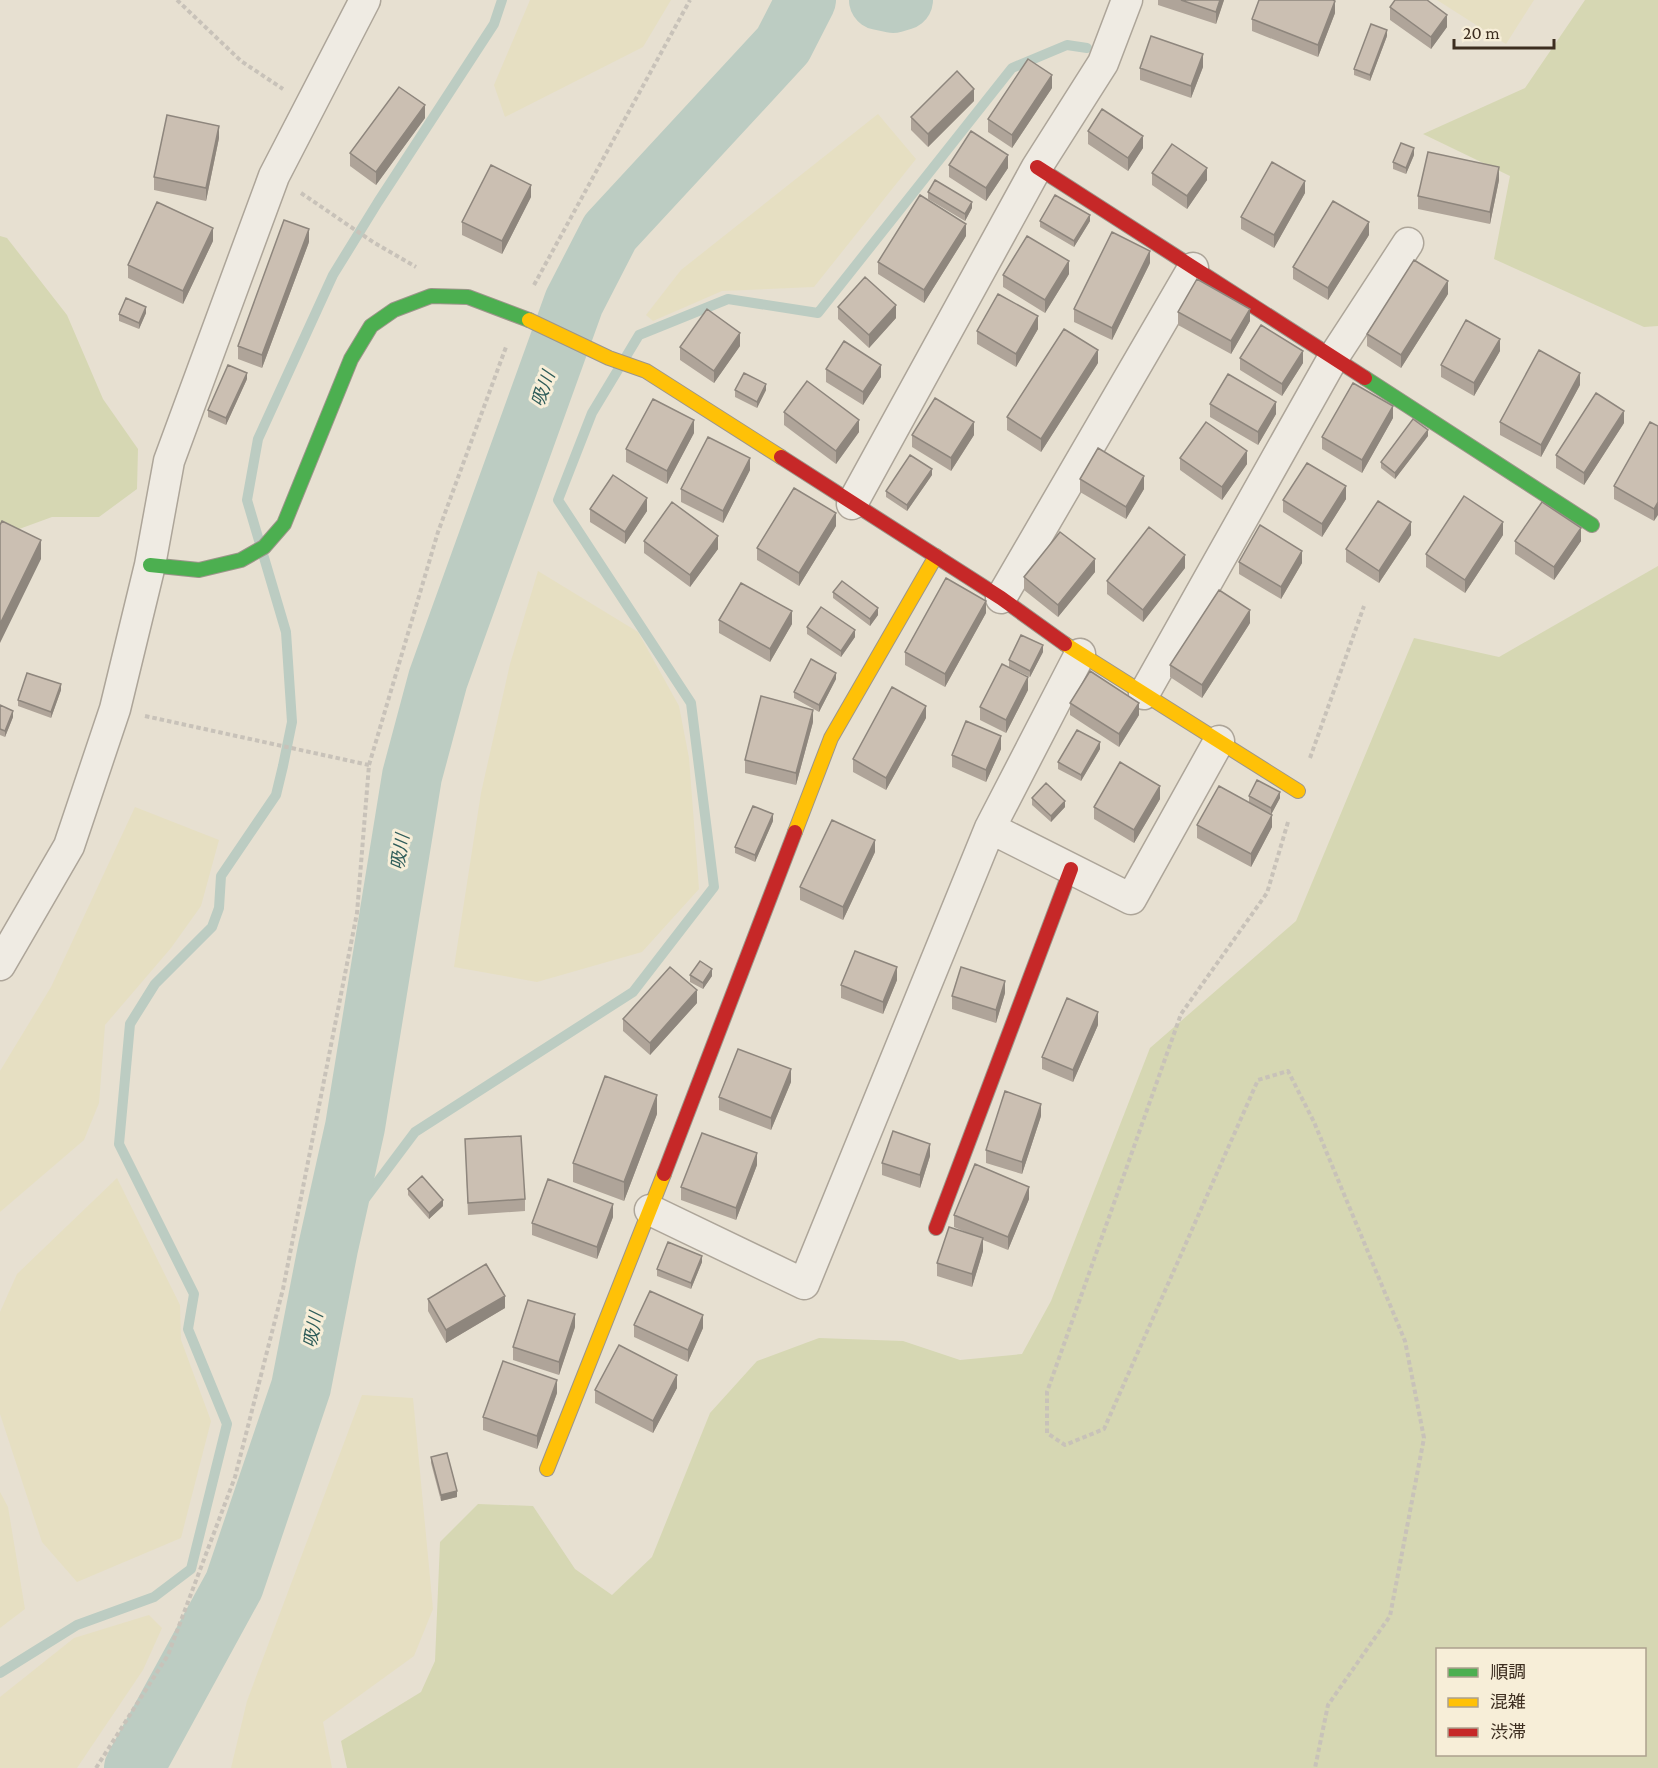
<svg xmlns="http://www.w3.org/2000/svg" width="1658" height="1768" viewBox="0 0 1658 1768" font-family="'Crimson Pro','Noto Sans JP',serif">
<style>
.farmland{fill:#e6dfc2}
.green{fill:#d6d7b3;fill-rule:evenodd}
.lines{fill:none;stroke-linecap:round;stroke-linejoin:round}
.stream{stroke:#bcccc2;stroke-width:10}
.river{stroke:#bcccc2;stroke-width:60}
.street-casing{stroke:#ada599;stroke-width:33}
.fast-casing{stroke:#9c958a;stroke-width:16}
.slow-casing{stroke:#9c958a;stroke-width:16}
.jam-casing{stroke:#9c958a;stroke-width:16}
.path{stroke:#c8c2b9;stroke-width:4;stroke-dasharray:4.5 3;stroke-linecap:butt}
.street{stroke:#efebe3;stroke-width:30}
.fast{stroke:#4caf50;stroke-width:14}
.slow{stroke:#ffc107;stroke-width:14}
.jam{stroke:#c62828;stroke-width:14}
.wall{fill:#afa499}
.shaded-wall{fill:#8e867d}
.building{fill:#cbbfb2;stroke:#8e867d;stroke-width:1.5}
.labels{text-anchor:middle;stroke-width:6;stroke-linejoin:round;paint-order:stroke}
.water-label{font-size:18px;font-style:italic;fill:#2f5d5a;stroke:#f7eed8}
</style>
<rect width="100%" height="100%" fill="#e7e0d1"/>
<path class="farmland" d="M530,0h141l-28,47 -138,70 -11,-32z
M1437,0h97l-28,44z
M878,114l38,45 -102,128 -92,4 -69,30 -7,-6 35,-45z
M538,571l100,61 41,74 10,52 10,131 -57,63 -105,30 -83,-15 27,-174 29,-129z
M135,807l84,33 -18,66 -30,42 -66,77 -6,78 -15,37 -84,72v-141l51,-84z
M117,1178l63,127 1,35 30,81 -30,117 -104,44 -35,-40 -42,-128v-102l17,-38z
M362,1395l51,3 20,211 -19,47 -91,66 9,46h-101l16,-67z
M0,1492l8,15 17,102 -25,19z
M149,1615l13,13 -19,42 -66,98h-77v-71l74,-59z"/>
<path class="green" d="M1585,0h73v326l-14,1 -150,-68 16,-83 -87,-42 102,-46z
M0,236l7,2 60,77 36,84 35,50 -1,40 -38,28h-47l-52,19z
M1658,566v1202h-1311l-6,-27 80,-49 14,-31 5,-119 38,-38 55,2 42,63 37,26 40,-38 58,-144 47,-52 62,-23 84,3 57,19 62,-6 29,-53 99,-253 146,-127 118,-283 85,19zM1438,1650h206v104h-206z"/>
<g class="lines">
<path class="stream" d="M328,1248l87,-116 218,-140 81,-105 -23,-184 -133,-203 34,-87 47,-78 89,-36 90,14 194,-245 55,-23 20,3
M0,1673l77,-48 77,-28 37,-28 36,-145 -39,-95 6,-35 -75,-150 11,-120 25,-40 57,-57 7,-19 2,-32 55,-81 7,-29 9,-44 -6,-90 -39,-132 11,-61 75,-164 45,-73 116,-178 8,-24"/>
<path class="river" d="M879,0l14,3 10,-3
M134,1768l100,-183 67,-198 27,-139 27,-121 57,-351 26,-97 136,-377 36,-70 173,-187 23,-45"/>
<defs>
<path id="street" d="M852,504l185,-337 66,-104 24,-63
M1001,598l192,-330
M1144,694l189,-336 75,-115
M990,828l141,71 88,-158
M0,965l69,-119 46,-137 35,-144 19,-104 105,-285 91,-176
M650,1210l154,74 186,-456 90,-174"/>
<path id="fast" d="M1365,378l227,147
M150,565l49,5 42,-10 23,-13 20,-23 67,-165 20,-33 23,-16 37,-14 37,1 61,23"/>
<path id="slow" d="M529,320l80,38 37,13 135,86
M1065,644l233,147
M795,832l36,-94 105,-182
M547,1469l117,-295"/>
<path id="jam" d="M1037,167l328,211
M781,457l220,141 64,46
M664,1174l131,-342
M936,1228l135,-359"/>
</defs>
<use href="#street" class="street-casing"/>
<use href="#fast" class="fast-casing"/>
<use href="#slow" class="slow-casing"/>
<use href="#jam" class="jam-casing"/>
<path class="path" d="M177,0l64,61 42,28
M301,193l72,49 43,25
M534,285l156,-285
M145,716l224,49
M1310,758l54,-152
M1288,822l-21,71 -86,121 -134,378v41l18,12 39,-16 154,-349 30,-9 26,51 91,219 19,97 -34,178 -62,89 -13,63
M96,1768l72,-113 67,-178 48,-188 74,-376 12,-148 69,-233 68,-185"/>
<use href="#street" class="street"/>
<use href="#fast" class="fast"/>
<use href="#slow" class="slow"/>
<use href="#jam" class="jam"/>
</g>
<path class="wall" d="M1158,0h66l-8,24 -58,-19z
M1390,7l57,20 -16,22 -41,-29z
M1335,13l-17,44 -66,-26v-12z
M1387,36l-17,45 -16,-6v-6z
M1203,67l-12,31 -51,-18v-12z
M1052,88l-40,60 -24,-16v-13z
M974,101l-46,46 -17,-17v-13z
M425,118l-49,67 -26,-19v-13z
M1088,131l55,17 -15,23 -40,-27z
M219,138l-13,63 -52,-11v-13z
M1414,155l-8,19 -13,-5v-7z
M949,165l59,3 -22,33 -37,-24z
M1152,173l55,7 -20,29 -35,-24z
M1499,180l-9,44 -72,-15v-13z
M928,192l44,16 -7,13 -37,-22z
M1305,193l-31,55 -33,-19v-12z
M531,197l-29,57 -40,-19v-13z
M1040,221h50l-16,26 -34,-20z
M1369,235l-41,65 -35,-21v-12z
M966,236l-42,67 -46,-29v-12z
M213,241l-30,63 -55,-26v-13z
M309,242l-47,126 -24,-9v-13z
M1150,263l-38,77 -38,-18v-13z
M1069,274l-24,39 -42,-26v-12z
M1448,294l-47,74 -34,-22v-12z
M838,307l58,11 -27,30 -31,-29z
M1178,312l72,9 -19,33 -53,-29z
M146,313l-7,16 -20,-8v-7z
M1038,329l-22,38 -39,-23v-13z
M740,346l-26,37 -34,-23v-13z
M1500,351l-26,45 -33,-19v-12z
M1240,358l63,5 -21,33 -42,-26z
M1098,363l-57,89 -34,-22v-13z
M826,369l55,8 -18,28 -37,-23z
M247,379l-21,46 -18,-8v-7z
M1580,385l-39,72 -41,-22v-13z
M735,390h31l-9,18 -22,-11z
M1210,404l66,10 -18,31 -48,-28z
M784,412l75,20 -23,32 -52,-39z
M1393,418l-31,55 -40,-24v-12z
M1624,423l-40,62 -28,-17v-13z
M1658,426l-4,95 -40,-22v-13z
M694,433l-27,51 -41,-22v-13z
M912,435h62l-23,36 -39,-24z
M1428,436l-33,43 -14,-11v-6z
M1180,458l67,6 -25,36 -42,-30z
M750,470l-27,53 -42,-21v-13z
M932,475l-25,36 -21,-14v-6z
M1080,479l64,10 -18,30 -46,-27z
M1346,499l-24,38 -39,-25v-12z
M590,509l57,2 -22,33 -35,-22z
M836,526l-37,60 -42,-26v-12z
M1411,535l-32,48 -33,-21v-13z
M1503,535l-38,58 -39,-26v-13z
M644,541l74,8 -28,38 -46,-34z
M1515,541h66l-27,39 -39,-26z
M1239,562l63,1 -21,36 -42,-25z
M1185,568l-42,54 -36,-28v-13z
M1095,572l-37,45 -34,-27v-13z
M833,592l45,23 -8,11 -37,-28z
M986,613l-41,74 -40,-22v-13z
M719,620l73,4 -22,38 -51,-29z
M1250,623l-48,75 -32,-21v-12z
M807,627l48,10 -14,20 -34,-23z
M1043,652l-13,25 -21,-10v-7z
M836,679l-17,33 -25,-14v-6z
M61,690l-10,28 -33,-12v-6z
M1028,690l-22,43 -26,-13v-13z
M1070,703l69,12 -20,32 -49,-32z
M0,705l13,12 -8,20 -5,-2z
M926,718l-40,72 -33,-18v-13z
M813,722l-17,63 -51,-12v-13z
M1001,749l-15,33 -34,-15v-12z
M1100,749l-19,32 -23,-12v-7z
M1249,796l31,2 -9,16 1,13 -21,40 -54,-29v-13l52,-23z
M1032,798l33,9 -14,15 -19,-17z
M1160,799l-26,44 -40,-24v-12z
M773,821l-18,41 -20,-9v-6z
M875,852l-32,68 -43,-20v-13z
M690,975l22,1 -9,13 -13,-7z
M897,980l-14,34 -42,-16v-13z
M1005,993l-9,30 -44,-14v-13z
M697,1003l-47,52 -27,-24v-12z
M1098,1025l-25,57 -31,-13v-12z
M791,1082l-20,48 -52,-20v-13z
M657,1114l-33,87 -51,-19v-19z
M1041,1116l-19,58 -36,-11v-13z
M465,1139l60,60v12l-57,4z
M930,1156l-10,32 -38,-13v-12z
M757,1165l-21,55 -55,-20v-13z
M408,1189l35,17 -14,13 -21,-24z
M1029,1199l-21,51 -25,-10v11l-11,36 -35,-11v-13l33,-29 -16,-7v-12z
M613,1217l-16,42 -65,-24v-12z
M702,1262l-11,27 -34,-13v-7z
M428,1299l77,9 -59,35 -18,-32z
M634,1325l69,3 -15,34 -54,-25z
M575,1327l-16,48 -46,-15v-13z
M677,1388l-24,45 -58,-30v-13z
M557,1393l-20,56 -54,-19v-13z
M431,1457l26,40 -16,4 -10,-38z"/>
<path class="shaded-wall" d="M1220,0h4l-8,24v-12z
M1335,1v12l-17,44v-12z
M1447,15v12l-16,22v-12z
M1387,30v6l-17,45v-6z
M1203,54v13l-12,31v-12z
M1052,75v13l-40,60v-13z
M974,89v12l-46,46v-13z
M425,105v13l-49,67v-13z
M219,126v12l-13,63v-13z
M1143,136v12l-15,23v-13z
M1414,148v7l-8,19v-6z
M1008,155v13l-22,33v-13z
M1499,167v13l-9,44v-12z
M1207,168v12l-20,29v-13z
M1305,181v12l-31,55v-13z
M531,185v12l-29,57v-13z
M972,202v6l-7,13v-7z
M1090,215v6l-16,26v-6z
M1369,222v13l-41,65v-12z
M966,224v12l-42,67v-13z
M213,228v13l-30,63v-13z
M309,229v13l-47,126v-13z
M1150,251v12l-38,77v-12z
M1069,261v13l-24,39v-13z
M1448,281v13l-47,74v-13z
M896,305v13l-27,30v-13z
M146,307v6l-7,16v-6z
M1250,309v12l-19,33v-13z
M1038,316v13l-22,38v-13z
M740,333v13l-26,37v-12z
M1500,339v12l-26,45v-13z
M1098,350v13l-57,89v-13z
M1303,351v12l-21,33v-12z
M881,365v12l-18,28v-13z
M247,373v6l-21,46v-7z
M1580,373v12l-39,72v-12z
M766,384v6l-9,18v-6z
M1276,402v12l-18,31v-13z
M1393,406v12l-31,55v-13z
M1624,411v12l-40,62v-12z
M694,420v13l-27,51v-13z
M859,420v12l-23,32v-13z
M974,422v13l-23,36v-13z
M1428,430v6l-33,43v-6z
M1247,451v13l-25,36v-13z
M750,458v12l-27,53v-12z
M932,469v6l-25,36v-6z
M1144,476v13l-18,30v-12z
M1346,486v13l-24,38v-13z
M647,498v13l-22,33v-12z
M1658,502v13l-4,6v-12z
M836,513v13l-37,60v-13z
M1411,522v13l-32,48v-12z
M1503,522v13l-38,58v-13z
M1581,528v13l-27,39v-13z
M718,536v13l-28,38v-12z
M41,540v19l-41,84v-19z
M1302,551v12l-21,36v-12z
M1185,555v13l-42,54v-12z
M1095,559v13l-37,45v-12z
M986,601v12l-41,74v-13z
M878,608v7l-8,11v-7z
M1250,610v13l-48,75v-13z
M792,611v13l-22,38v-13z
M855,630v7l-14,20v-6z
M1043,645v7l-13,25v-6z
M836,673v6l-17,33v-7z
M1028,677v13l-22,43v-13z
M61,684v6l-10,28v-6z
M1139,703v12l-20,32v-13z
M926,706v12l-40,72v-12z
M813,710v12l-17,63v-12z
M13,711v6l-8,20v-6z
M1001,736v13l-15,33v-12z
M1100,742v7l-19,32v-6z
M1160,786v13l-26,44v-13z
M1280,792v6l-9,17v-7z
M1065,801v6l-14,15v-6z
M773,814v7l-18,41v-7z
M1272,815v12l-21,40v-13z
M875,840v12l-32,68v-13z
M897,967v13l-14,34v-12z
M712,969v7l-9,13v-6z
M1005,981v12l-9,30v-13z
M697,990v13l-47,52v-12z
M1098,1012v13l-25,57v-12z
M791,1069v13l-20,48v-12z
M657,1095v19l-33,87v-19z
M1041,1104v12l-19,58v-12z
M930,1144v12l-10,32v-13z
M757,1153v12l-21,55v-12z
M1029,1187v12l-21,51v-13z
M443,1200v6l-14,13v-6z
M613,1204v13l-16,42v-12z
M983,1238v13l-11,36v-13z
M702,1256v6l-11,27v-6z
M505,1296v12l-59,35v-13z
M575,1314v13l-16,48v-13z
M703,1315v13l-15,34v-12z
M677,1375v13l-24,45v-12z
M557,1380v13l-20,56v-13z
M457,1491v6l-16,4v-6z"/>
<path class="building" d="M1181,0h39l-4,12z
M1259,0h74l2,1 -17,44 -66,-26z
M1395,0h32l20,15 -16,22 -41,-30z
M1371,24l16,6 -17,45 -16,-6z
M1151,36l52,18 -12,32 -51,-18z
M1028,59l24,16 -40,60 -24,-16z
M957,71l17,18 -46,45 -17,-17z
M399,87l26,18 -49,67 -26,-19z
M1102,109l41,27 -15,22 -40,-27z
M167,115l52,11 -13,62 -52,-11z
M971,131l37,24 -22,33 -37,-23z
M1401,143l13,5 -8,20 -13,-6z
M1172,144l35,24 -20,28 -35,-23z
M1428,152l71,15 -9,45 -72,-16z
M1272,162l33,19 -31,54 -33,-18z
M491,165l40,20 -29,56 -40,-19z
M935,180l37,22 -7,12 -37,-22z
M920,195l46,29 -42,66 -46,-28z
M1055,195l35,20 -16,26 -34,-20z
M1333,201l36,21 -41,66 -35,-21z
M157,202l56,26 -30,63 -55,-26z
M284,220l25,9 -47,126 -24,-9z
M1112,232l38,19 -38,77 -38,-19z
M1027,236l42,25 -24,39 -42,-25z
M1414,260l34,21 -47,74 -34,-21z
M865,277l31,28 -27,30 -31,-28z
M1197,279l53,30 -19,32 -53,-29z
M998,294l40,22 -22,38 -39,-23z
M126,298l20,9 -7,16 -20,-9z
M707,309l33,24 -26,38 -34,-24z
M1466,320l34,19 -26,44 -33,-18z
M1261,325l42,26 -21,33 -42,-26z
M1064,329l34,21 -57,89 -34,-22z
M844,341l37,24 -18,27 -37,-23z
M1539,350l41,23 -39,72 -41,-23z
M228,365l19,8 -21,45 -18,-8z
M744,373l22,11 -9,18 -22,-12z
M1228,374l48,28 -18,30 -48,-28z
M807,381l52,39 -23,31 -52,-39z
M1353,383l40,23 -31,54 -40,-23z
M1596,393l28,18 -40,62 -28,-18z
M935,398l39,24 -23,36 -39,-23z
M653,399l41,21 -27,51 -41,-22z
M1413,419l15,11 -33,43 -14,-11z
M1206,422l41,29 -25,36 -42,-29z
M1650,422l8,4v76l-4,7 -40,-23z
M708,437l42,21 -27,53 -42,-22z
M1098,448l46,28 -18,31 -46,-28z
M910,455l22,14 -25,36 -21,-14z
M1307,463l39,23 -24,38 -39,-24z
M613,475l34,23 -22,34 -35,-23z
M794,488l42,25 -37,60 -42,-25z
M1464,496l39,26 -38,58 -39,-26z
M1378,501l33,21 -32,49 -33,-22z
M672,502l46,34 -28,39 -46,-34z
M1542,502l39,26 -27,39 -39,-26z
M2,521l39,19 -41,84v-99z
M1260,525l42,26 -21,36 -42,-25z
M1149,527l36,28 -42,55 -36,-29z
M1060,532l35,27 -37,46 -34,-28z
M946,578l40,23 -41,73 -40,-22z
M842,581l36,27 -8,11 -37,-27z
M741,583l51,28 -22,38 -51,-29z
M1219,590l31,20 -48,75 -32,-20z
M821,607l34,23 -14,21 -34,-24z
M1021,635l22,10 -13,26 -21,-11z
M811,659l25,14 -17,32 -25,-13z
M1002,664l26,13 -22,43 -26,-13z
M1090,671l49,32 -20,31 -49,-31z
M27,673l34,11 -10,28 -33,-12z
M892,687l34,19 -40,72 -33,-19z
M761,696l52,14 -17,63 -51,-13z
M0,705l13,6 -8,20 -5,-2z
M966,721l35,15 -15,34 -34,-15z
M1077,730l23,12 -19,33 -23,-13z
M1120,762l40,24 -26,44 -40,-23z
M1257,780l23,12 -9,16 -22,-12z
M1046,783l19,18 -14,15 -19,-18z
M1219,786l53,29 -21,39 -54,-29z
M753,806l20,8 -18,41 -20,-8z
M832,820l43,20 -32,67 -43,-20z
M855,951l42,16 -14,35 -42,-17z
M700,961l12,8 -9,14 -13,-8z
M670,967l27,23 -47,53 -27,-24z
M961,967l44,14 -9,29 -44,-14z
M1067,998l31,14 -25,58 -31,-13z
M738,1049l53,20 -20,49 -52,-21z
M605,1076l52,19 -33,87 -51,-19z
M1005,1091l36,13 -19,58 -36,-12z
M893,1131l37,13 -10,31 -38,-12z
M702,1133l55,20 -21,55 -55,-21z
M521,1136l4,63 -57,4 -3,-64z
M975,1164l54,23 -21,50 -54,-22z
M422,1176l21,24 -14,13 -21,-24z
M548,1179l65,25 -16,43 -65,-24z
M949,1227l34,11 -11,36 -35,-11z
M668,1242l34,14 -11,27 -34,-14z
M486,1264l19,32 -59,34 -18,-31z
M650,1291l53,24 -15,35 -54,-25z
M528,1300l47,14 -16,48 -46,-15z
M619,1345l58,30 -24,46 -58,-31z
M503,1361l54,19 -20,56 -54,-19z
M447,1453l10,38 -16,4 -10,-38z"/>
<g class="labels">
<g class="water-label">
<text transform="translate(543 389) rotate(-70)" y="6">吸川</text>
<text transform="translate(400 852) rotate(-81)" y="6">吸川</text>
<text transform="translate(313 1330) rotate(-78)" y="6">吸川</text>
</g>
</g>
<rect x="1436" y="1648" width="210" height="108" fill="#f7eed8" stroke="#ada18e" stroke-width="1.5"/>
<rect x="1448" y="1668" width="30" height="9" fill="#4caf50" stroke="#ada18e" stroke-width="1.5"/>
<text x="1490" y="1678" font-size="18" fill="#3d2e20">順調</text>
<rect x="1448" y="1698" width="30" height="9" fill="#ffc107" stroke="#ada18e" stroke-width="1.5"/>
<text x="1490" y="1708" font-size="18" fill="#3d2e20">混雑</text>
<rect x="1448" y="1728" width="30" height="9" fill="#c62828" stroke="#ada18e" stroke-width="1.5"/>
<text x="1490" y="1738" font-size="18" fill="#3d2e20">渋滞</text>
<path d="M1454 39v9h100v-9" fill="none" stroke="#3d2e20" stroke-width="3"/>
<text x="1463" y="39" font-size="18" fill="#3d2e20" stroke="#f7eed8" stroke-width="4.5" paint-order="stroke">20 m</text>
</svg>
